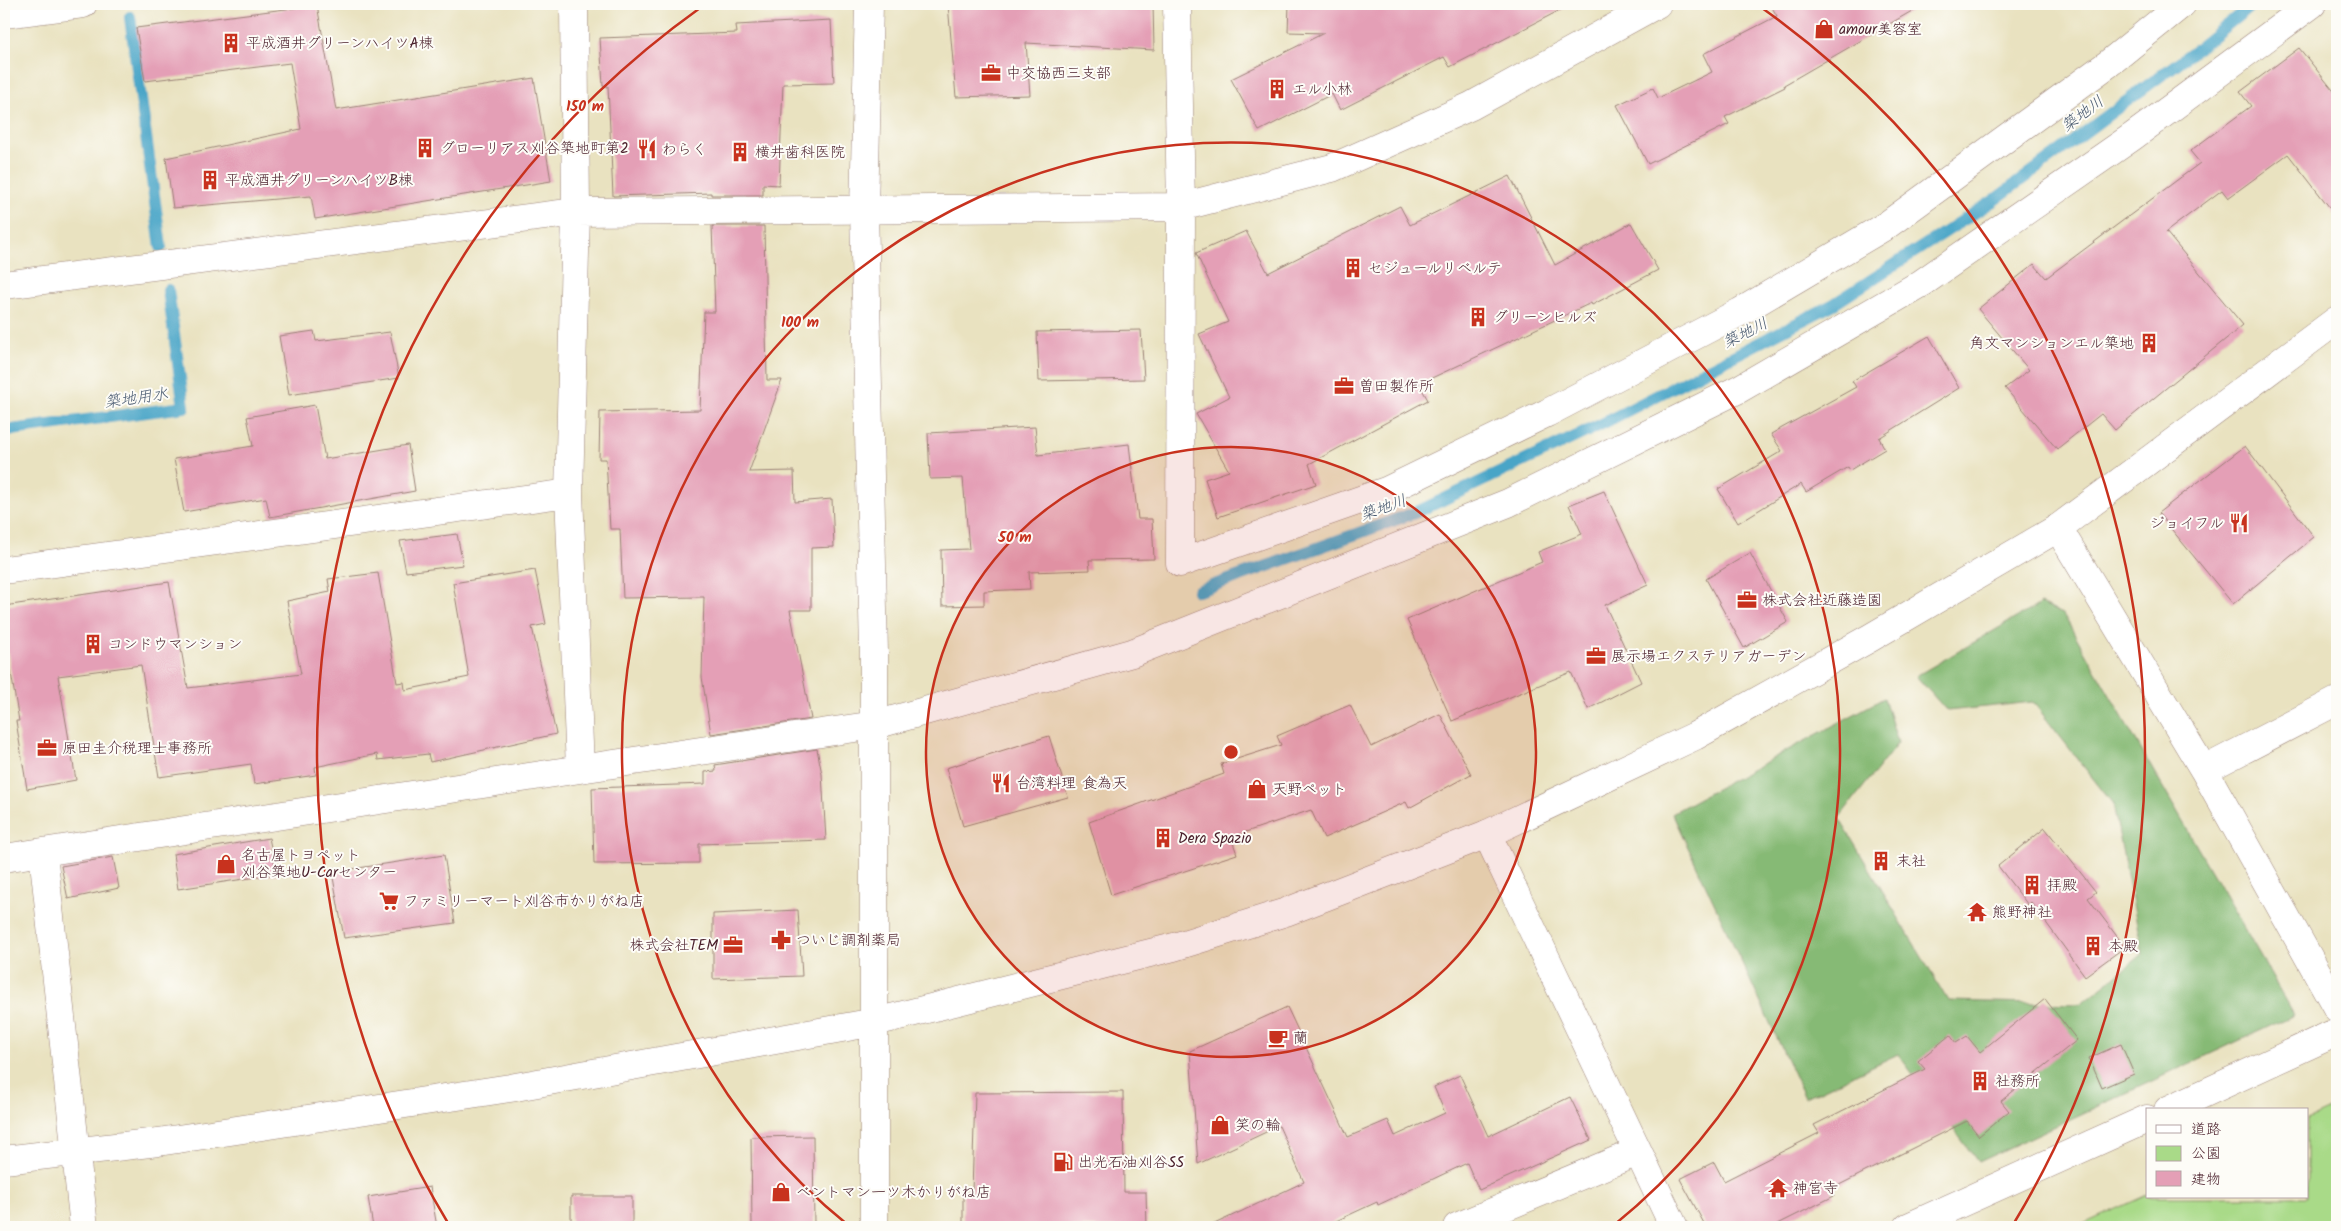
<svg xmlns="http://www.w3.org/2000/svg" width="2341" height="1231" viewBox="0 0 2341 1231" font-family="Kalam,'Klee One',sans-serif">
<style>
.green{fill:#a9da88;stroke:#7a7c5a}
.forest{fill:#86ba74;stroke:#686c50}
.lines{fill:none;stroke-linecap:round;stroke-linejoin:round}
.stream{stroke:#49a5c7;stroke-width:12}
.building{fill:#e49fb6}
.minor-casing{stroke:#9a8076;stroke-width:29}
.tertiary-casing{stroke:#9a8076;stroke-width:29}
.minor{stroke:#fff;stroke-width:28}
.tertiary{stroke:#fff;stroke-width:28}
.ring{fill:none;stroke:#c8321e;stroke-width:2.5}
.labels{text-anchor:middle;stroke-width:4;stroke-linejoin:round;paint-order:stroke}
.poi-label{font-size:15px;fill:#4a1f2b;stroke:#fdfcf7;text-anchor:start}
.water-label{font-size:16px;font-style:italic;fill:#4a5b71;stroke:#fdfcf7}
.centre{fill:#c8321e;stroke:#fdfcf7;stroke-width:2.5}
.ring-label{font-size:15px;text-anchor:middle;font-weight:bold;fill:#c8321e;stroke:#fdfcf7;stroke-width:4;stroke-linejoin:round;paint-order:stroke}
</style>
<rect width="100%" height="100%" fill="#fdfcf7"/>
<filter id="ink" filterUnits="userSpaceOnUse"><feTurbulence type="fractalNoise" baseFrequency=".02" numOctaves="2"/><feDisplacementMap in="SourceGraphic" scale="10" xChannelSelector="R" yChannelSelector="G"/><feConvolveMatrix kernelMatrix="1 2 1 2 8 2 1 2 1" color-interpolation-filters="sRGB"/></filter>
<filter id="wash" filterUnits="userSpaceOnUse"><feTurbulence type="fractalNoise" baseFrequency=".0096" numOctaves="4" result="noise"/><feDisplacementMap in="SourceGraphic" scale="20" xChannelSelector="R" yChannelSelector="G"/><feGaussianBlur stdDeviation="1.12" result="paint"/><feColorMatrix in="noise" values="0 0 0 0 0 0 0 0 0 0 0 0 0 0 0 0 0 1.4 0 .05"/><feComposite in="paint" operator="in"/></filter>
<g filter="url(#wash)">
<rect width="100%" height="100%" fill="#e9e2c0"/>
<path class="green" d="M2337,1106v121h-260l70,-32v2h160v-77z"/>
<path class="forest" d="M2040,604l23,10 231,401 -316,147 -80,-108 -93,44 -133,-285 212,-115 14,45 -59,75 109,183 132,3 63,-50 -30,-150 -80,-102 -86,9 -31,-35z"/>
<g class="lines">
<path class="stream" d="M130,17l31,230
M4,431l180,-24 -16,-117
M1198,591l219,-79 177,-84 240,-124 159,-103 209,-156 51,-41"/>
</g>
<g id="blocks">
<path class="building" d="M948,4h205l1,46 -128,-7 4,52 -74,2z
M1289,4h283l-122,63 -6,-10 -104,53 -8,-16 -73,37 -28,-52 93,-46 -36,-1z
M1770,4h154l-140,81 1,2 -60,30 4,7 -81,40 -31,-59 36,-17 5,10 54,-26 -9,-18 74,-38z
M317,5l19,105 198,-32 17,103 -236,38 -4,-23 -138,12 -7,-50 135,-29 -11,-66 -145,18 -9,-53z
M831,20l3,63 -51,1 -4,101 -16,-1v11h-52v-2l-98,3 -5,-110h-5l-3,-48 137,-5 -1,-8z
M2299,48l38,47v122l-49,-63 -60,44 -6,-8 -56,42 77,93 -128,105 -14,-16 -44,35 -52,-61 24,-18 -51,-61 56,-45 12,14 154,-115 -10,-12 61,-45 -11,-14z
M1510,176l45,89 76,-42 27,47 -66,35 -1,-2 -172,81 9,16 -119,64 7,20 -98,33 -13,-38 24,-8 -33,-57 33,-17 -30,-63 29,-12 -32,-69 50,-22 22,42 132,-67 10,19z
M712,226h52l3,154h15l-33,92 45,-1 1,31 37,-3 2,48 -23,1v62h-21l21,109 -100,15 -9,-57 2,-80 -81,1 -3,-69h-10l-4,-70h-7l1,-47 100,-2 4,-98h11z
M1141,330l3,49 -105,2 -2,-49z
M314,331l2,10 74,-9 9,46 -110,17 -10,-59z
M1929,336l30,52 -80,50 6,11 -35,21 -2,-3 -42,25 -5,-8 -63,39 -20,-34 64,-38 -11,-17 85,-47 -4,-6z
M315,405l10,54 83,-14 7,46 -145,26 -4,-19 -82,14 -10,-53 79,-13 -6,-29z
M1035,427l3,28 91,-11 9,75h14l2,40 -65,1 1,10 -61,2 1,17 -46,2v14l-42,1 -1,-56 28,-1 -6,-71 -33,1 -2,-46z
M2245,446l69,91 -81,67 -75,-91z
M1604,491l44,94 -43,20 36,77 -53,27 -17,-37 -119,49 -45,-101 135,-58 -4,-10 44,-18 -13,-29z
M457,534l6,31 -57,7 -6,-31z
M1750,553l38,69 -44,26 -38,-69z
M535,570l11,54 -14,3 24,107 -126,28 -2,-8 -50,6 -1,-6 -62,13 1,8 -62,9 -3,-20 -92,13 -18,-112 -83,11 18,104 -49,9 -11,-68h3l-15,-91v-24l165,-24 19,106 113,-14 -14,-73 43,-9 -2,-13 50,-6 19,110 7,-1 1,8 64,-13 -16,-94z
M1350,705l21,42 69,-33 31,60 -62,34 -3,-6 -82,36 -13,-28 -80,27 6,17 -126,41 -22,-73 135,-48 -3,-10 60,-19 -4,-9z
M1049,736l19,61 -105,29 -17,-58z
M817,749l5,25 4,66 -127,4v19l-105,1 -2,-76 113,-4v-12l11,-1 -1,-6z
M2045,828l51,64 -8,6 37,49 -40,29 -54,-74 -3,3 -30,-39z
M269,838l8,36 -99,15 -5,-35z
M444,855l11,68 -111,15 -12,-66z
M113,857l6,31 -51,11 -7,-33z
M798,910l4,66 -89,3v-65z
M2045,999l32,41 -76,61 8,10 -30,25 -12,-15 -136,68 3,7 -62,31h-66l-26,-48 34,-17 10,19 95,-48 -5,-8 111,-56 -7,-8 32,-26 6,8 11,-7 13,16z
M1287,1007l61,130 40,-17 7,16 50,-23 -11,-26 26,-12 28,61 82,-39 21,43 -112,50 -12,-27 -89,42 -1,-3 -54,25h-115l96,-45 -25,-56 -81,38 -8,-113z
M2121,1044l13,30 -32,14 -13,-30z
M1123,1092l1,100h22l1,35h-184v-35h9l3,-99z
M813,1136l1,91h-62l-1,-90z
M430,1187l7,40h-64l-5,-30z
M571,1196h61v31h-61z"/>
</g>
</g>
<g filter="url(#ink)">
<use href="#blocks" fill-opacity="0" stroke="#9a8076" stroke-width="1"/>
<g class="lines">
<defs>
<path id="minor" d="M1177,4l4,203 -1,356 206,-72 161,-78 193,-101 147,-87 221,-161 74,-60
M4,14l79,-10
M4,285l572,-73 605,-5 151,-39 139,-62 186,-102
M2058,528l146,242 133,-69
M4,570l565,-77
M580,769l295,-44 257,-72 376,-150 231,-114 183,-106 210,-146 180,-133
M2204,770l133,238
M1487,834l187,393
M43,853l41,374
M4,858l576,-89 -11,-276 7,-281 -2,-208
M2168,1110l169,-78
M1457,1227l180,-75
M1908,1227l239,-108"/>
<path id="tertiary" d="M869,4l-5,205 10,445v573
M4,1160l154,-18 352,-54 365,-66 299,-75 112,-35 201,-78 208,-98 175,-98 188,-110 279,-208"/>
</defs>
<use href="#minor" class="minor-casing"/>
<use href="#tertiary" class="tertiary-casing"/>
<use href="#minor" class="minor"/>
<use href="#tertiary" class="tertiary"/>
</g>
</g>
<circle cx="1231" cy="752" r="305" fill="#c8321e" fill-opacity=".12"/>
<g class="ring">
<circle cx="1231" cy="752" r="305"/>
<path d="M848 1225A609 609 0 1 1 1614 1225"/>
<path d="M448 1223A914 914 0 0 1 700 8M1762 8A914 914 0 0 1 2014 1223"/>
</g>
<defs>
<symbol id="shop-bare" viewBox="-9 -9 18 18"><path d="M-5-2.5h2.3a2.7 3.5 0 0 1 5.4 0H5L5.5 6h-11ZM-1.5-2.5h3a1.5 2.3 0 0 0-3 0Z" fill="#c8321e" stroke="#fdfcf7" stroke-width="2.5" paint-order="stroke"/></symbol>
<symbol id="building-bare" viewBox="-9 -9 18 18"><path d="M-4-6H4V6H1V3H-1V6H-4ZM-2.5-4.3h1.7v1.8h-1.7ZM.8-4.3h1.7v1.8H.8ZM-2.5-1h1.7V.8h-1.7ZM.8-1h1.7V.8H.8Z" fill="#c8321e" stroke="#fdfcf7" stroke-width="2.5" paint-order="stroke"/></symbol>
<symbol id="office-bare" viewBox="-9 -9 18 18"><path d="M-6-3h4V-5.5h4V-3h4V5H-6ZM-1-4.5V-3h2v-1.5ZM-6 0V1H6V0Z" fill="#c8321e" stroke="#fdfcf7" stroke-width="2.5" paint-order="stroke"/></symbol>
<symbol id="restaurant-bare" viewBox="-9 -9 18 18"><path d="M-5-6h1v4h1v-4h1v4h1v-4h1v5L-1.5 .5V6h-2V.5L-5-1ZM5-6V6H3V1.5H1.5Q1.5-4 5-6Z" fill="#c8321e" stroke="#fdfcf7" stroke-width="2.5" paint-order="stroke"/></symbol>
<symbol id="supermarket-bare" viewBox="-9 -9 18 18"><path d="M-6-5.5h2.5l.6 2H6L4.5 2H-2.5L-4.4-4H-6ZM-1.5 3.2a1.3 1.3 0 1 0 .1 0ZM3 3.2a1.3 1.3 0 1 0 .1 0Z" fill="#c8321e" stroke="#fdfcf7" stroke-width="2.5" paint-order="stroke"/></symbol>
<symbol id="temple-bare" viewBox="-9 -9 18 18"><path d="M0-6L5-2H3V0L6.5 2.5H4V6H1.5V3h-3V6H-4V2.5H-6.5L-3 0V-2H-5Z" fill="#c8321e" stroke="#fdfcf7" stroke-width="2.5" paint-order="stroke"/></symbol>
<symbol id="pharmacy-bare" viewBox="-9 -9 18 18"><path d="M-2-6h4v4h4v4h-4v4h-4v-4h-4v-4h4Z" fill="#c8321e" stroke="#fdfcf7" stroke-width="2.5" paint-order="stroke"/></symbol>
<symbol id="cafe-bare" viewBox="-9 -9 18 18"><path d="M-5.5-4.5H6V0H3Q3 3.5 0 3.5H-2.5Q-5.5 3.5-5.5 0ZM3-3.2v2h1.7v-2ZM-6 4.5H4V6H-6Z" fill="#c8321e" stroke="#fdfcf7" stroke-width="2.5" paint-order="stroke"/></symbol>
<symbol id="fuel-bare" viewBox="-9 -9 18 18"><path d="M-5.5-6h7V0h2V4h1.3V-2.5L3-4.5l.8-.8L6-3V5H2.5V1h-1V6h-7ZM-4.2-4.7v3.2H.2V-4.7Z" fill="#c8321e" stroke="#fdfcf7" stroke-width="2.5" paint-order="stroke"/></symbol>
</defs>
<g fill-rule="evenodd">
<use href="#shop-bare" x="1810" y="15" width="28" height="28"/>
<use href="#building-bare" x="217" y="29" width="28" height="28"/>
<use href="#office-bare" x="977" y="59" width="28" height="28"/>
<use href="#building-bare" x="1263" y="75" width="28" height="28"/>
<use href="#building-bare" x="411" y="134" width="28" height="28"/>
<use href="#restaurant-bare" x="633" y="135" width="28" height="28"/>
<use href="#building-bare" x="726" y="138" width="28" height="28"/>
<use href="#building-bare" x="196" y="166" width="28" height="28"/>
<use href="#building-bare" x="1339" y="254" width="28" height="28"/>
<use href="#building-bare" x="1464" y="303" width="28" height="28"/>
<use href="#building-bare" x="2135" y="329" width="28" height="28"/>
<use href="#office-bare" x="1330" y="372" width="28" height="28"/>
<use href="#restaurant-bare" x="2225" y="509" width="28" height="28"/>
<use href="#office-bare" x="1733" y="586" width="28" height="28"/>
<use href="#building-bare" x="79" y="630" width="28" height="28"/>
<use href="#office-bare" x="1582" y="642" width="28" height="28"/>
<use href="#office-bare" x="33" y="734" width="28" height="28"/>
<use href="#restaurant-bare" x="987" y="769" width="28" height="28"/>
<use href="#shop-bare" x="1243" y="775" width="28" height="28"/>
<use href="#building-bare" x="1149" y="824" width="28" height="28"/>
<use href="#building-bare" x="1867" y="847" width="28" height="28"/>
<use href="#shop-bare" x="212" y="850" width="28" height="28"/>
<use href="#building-bare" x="2018" y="871" width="28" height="28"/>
<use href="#supermarket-bare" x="375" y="887" width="28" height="28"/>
<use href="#temple-bare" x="1963" y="898" width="28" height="28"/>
<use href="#pharmacy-bare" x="767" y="926" width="28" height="28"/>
<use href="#office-bare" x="719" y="931" width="28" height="28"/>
<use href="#building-bare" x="2079" y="932" width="28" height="28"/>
<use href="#cafe-bare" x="1264" y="1024" width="28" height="28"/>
<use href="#building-bare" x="1966" y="1067" width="28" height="28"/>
<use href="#shop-bare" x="1206" y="1111" width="28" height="28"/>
<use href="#fuel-bare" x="1049" y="1148" width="28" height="28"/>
<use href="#temple-bare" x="1764" y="1174" width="28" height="28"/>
<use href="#shop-bare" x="767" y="1178" width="28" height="28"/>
</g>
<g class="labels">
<g class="poi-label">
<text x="1839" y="34">amour美容室</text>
<text x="246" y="48">平成酒井グリーンハイツA棟</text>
<text x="1006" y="78">中交協西三支部</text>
<text x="1292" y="94">エル小林</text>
<text x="440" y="153">グローリアス刈谷築地町第2</text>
<text x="662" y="154">わらく</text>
<text x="755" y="157">横井歯科医院</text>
<text x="225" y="185">平成酒井グリーンハイツB棟</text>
<text x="1368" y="273">セジュールリベルテ</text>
<text x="1493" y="322">グリーンヒルズ</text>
<text x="2134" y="348" text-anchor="end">角文マンションエル築地</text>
<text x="1359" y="391">曽田製作所</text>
<text x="2224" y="528" text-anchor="end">ジョイフル</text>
<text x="1762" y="605">株式会社近藤造園</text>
<text x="108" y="649">コンドウマンション</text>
<text x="1611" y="661">展示場エクステリアガーデン</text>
<text x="62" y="753">原田圭介税理士事務所</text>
<text x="1016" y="788">台湾料理 食為天</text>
<text x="1272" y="794">天野ペット</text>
<text x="1178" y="843">Dera Spazio</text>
<text x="241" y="860">名古屋トヨペット<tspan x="241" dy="17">刈谷築地U-Carセンター</tspan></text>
<text x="1896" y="866">末社</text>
<text x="2047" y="890">拝殿</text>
<text x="404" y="906">ファミリーマート刈谷市かりがね店</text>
<text x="1992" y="917">熊野神社</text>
<text x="796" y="945">ついじ調剤薬局</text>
<text x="718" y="950" text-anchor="end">株式会社TEM</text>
<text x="2108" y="951">本殿</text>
<text x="1293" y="1043">蘭</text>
<text x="1995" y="1086">社務所</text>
<text x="1235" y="1130">笑の輪</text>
<text x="1078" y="1167">出光石油刈谷SS</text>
<text x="1793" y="1193">神宮寺</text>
<text x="796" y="1197">ベントマン一ツ木かりがね店</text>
</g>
<g class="water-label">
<text transform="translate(2082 113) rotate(-37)" y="6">築地川</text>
<text transform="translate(1745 332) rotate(-27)" y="6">築地川</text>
<text transform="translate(136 397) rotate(-8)" y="6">築地用水</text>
<text transform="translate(1383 507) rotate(-20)" y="6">築地川</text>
</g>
</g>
<circle cx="1231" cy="752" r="8" class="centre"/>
<g class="ring-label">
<text x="585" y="111">150 m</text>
<text x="800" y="327">100 m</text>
<text x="1015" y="542">50 m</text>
</g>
<rect width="2341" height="1231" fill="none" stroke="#fdfcf7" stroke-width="20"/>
<rect x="2146" y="1108" width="162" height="90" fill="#fdfcf7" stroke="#b5a4a5"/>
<rect x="2156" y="1125" width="25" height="8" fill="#ffffff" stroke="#b5a4a5"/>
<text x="2191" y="1134" font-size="15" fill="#4a1f2b">道路</text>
<rect x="2156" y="1146" width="25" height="15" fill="#a9da88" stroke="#b5a4a5"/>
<text x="2191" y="1158" font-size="15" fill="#4a1f2b">公園</text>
<rect x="2156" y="1171" width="25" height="15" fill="#e49fb6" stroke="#b5a4a5"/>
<text x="2191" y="1184" font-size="15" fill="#4a1f2b">建物</text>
</svg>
